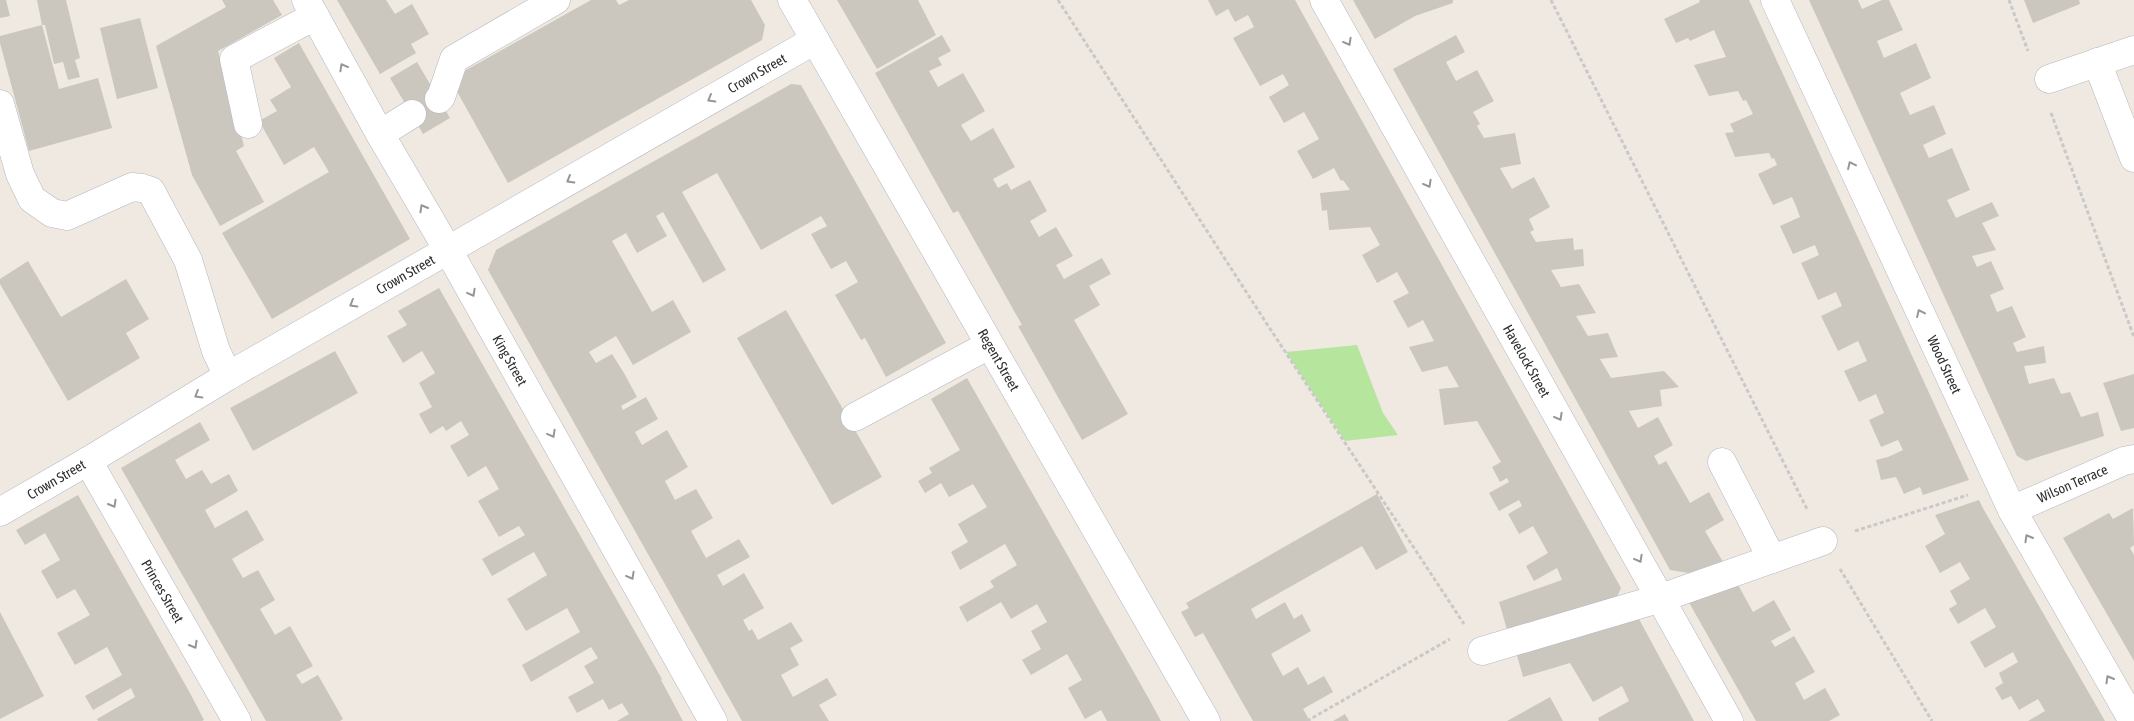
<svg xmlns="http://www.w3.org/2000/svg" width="2134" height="721" viewBox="0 0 2134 721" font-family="'Asap Condensed',sans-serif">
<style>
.green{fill:#b6e59e}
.building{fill:#cbc7bf}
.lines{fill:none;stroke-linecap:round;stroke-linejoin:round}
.minor-casing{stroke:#b4b7c1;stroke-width:29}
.path{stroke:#c9c9c9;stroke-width:3;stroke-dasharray:4 2.5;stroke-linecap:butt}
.minor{stroke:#fff;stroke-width:28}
.oneway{stroke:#969696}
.labels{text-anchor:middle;stroke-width:5;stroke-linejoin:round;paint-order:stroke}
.street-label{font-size:14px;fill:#2e2e2e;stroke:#fff}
</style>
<rect width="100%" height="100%" fill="#efe9e1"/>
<path class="green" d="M1357,345l26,68 15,22 -53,6 -59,-89z"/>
<path class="building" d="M0,0h6l4,16 -10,2z
M37,0h29l14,58 -5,2 5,17 -12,3 -5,-18 -9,2 -9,-39h-3z
M222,0h51l9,15 -64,36 26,95 -8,5 28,51 -44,24 -28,-51 -36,-129 70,-39z
M337,0h49l9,14 17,-10 17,30 -18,10 5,9 -36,21z
M591,0h25l3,5 10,-5h122l14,25 -3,15 -254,143 -58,-104z
M837,0h81l18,35 -59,34z
M1208,0h87l326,588 -6,13 -107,32 -9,-31 63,-22 -2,-5 -3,-7 -23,13 -8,-15 22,-13 -15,-27 -14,8 -11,-20 14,-8 -3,-6 -20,11 -10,-18 20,-11 -2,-4 -7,4 -8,-15 9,-5 -24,-41 -33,4 -5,-36 20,-2 -12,-21 -25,6 -13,-25 25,-6 -11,-21 -15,8 -15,-27 16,-8 -12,-21 -20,11 -15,-28 18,-10 -10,-18 -41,3 -2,-20 -5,1 -2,-18 30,-3 -7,-10 -2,1 -7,-13 -21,11 -16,-28 22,-12 -15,-27 -20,11 -15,-26 20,-12 -6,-11 -23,12 -27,-48 21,-11 -6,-12 -13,7 -7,-13 -12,7z
M1353,0h100v3l-38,13 -40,23z
M1699,0h50l220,480 -46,15 -3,-8 -16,7 -8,-17 -15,3 -5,-20 12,-3 15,-7 -5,-10 -17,7 -12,-27 15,-7 -8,-19 -17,8 -15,-31 23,-10 -9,-20 -20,10 -17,-35 21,-10 -6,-14 -18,8 -17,-37 18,-8 -4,-10 -22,9 -13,-28 20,-9 -4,-11 -4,-9 -19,8 -15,-31 19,-9 -3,-7 -2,1 -3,-6 -34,4 -10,-24 9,-1 -4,-8 23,-10 -7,-14 -3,1 -5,-10 -29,5 -15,-31 32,-8 -12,-27 -24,11 -2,-3 -12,5 -12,-24 36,-17z
M1809,0h49l4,9 20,-9h7l14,30 -26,11 7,17 32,-15 15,35 -31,15 10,22 24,-10 12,29 -23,11 5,11 1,2 23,-10 18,42 -23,10 9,18 36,-16 7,14 -17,7 14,27 -24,6 5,11 14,-6 13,28 -14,6 7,17 15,-6 14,31 -13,6 4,9 27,-6 2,17 -22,3 5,18 25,-6 7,16 9,-2 11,25 17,-5 6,24 -78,25 -9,-5z
M2024,0h55l1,4 -47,19z
M140,18l18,70 -41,11 -17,-71z
M42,25l17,64 39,-11 14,50 -83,23 -29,-108v-7z
M942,35l9,16 -13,7 4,7 -13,6 9,16 25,-14 22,38 -24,14 10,16 22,-13 22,39 -22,12 5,9 9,-5 4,7 19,-10 17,31 -17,10 9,16 17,-10 17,29 -17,9 8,14 38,-21 9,16 -22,12 11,19 -26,15 54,94 -46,26 -64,-114 4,-1 -64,-114 -5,2 -78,-140z
M1456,35l9,17 -19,10 10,19 21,-11 17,31 -21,11 7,12 -3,2 7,12 31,-5 6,31 -21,4 12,21 22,-12 16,30 -21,12 5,11 -4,2 6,10 37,-4 1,12 9,-1 1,17 -33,4 10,17 18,-3 17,29 -20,3 12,20 20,-3 10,24 -18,2 7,12 4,7 53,-7 15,16 -19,3 2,16 -33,5 9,17 20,-11 15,28 -19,11 5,9 7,-4 24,42 19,-11 15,28 -19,11 18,31 -34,11 -19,-3 -277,-501z
M299,43l111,196 -138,80 -50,-86 107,-61 -15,-25 -30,18 -25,-44 18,-10 -7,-11 21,-13 -17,-29z
M417,62l33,56 -27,16 -33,-56z
M791,84l10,1 145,258 -60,34 -21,-39 -4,2 -26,-45 23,-13 -12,-21 -15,8 -10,-17 -10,-18 16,-8 -6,-10 -60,34 -44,-77 -35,19 44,78 -23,13 -40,-71 -7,4 11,20 -30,17 -11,-20 -14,8 40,71 21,-12 18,32 -58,33 -17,-29 -27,16 7,11 16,-9 12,19 13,24 -16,9 2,4 23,-13 12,22 -23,13 7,13 25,-15 21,37 -23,14 10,19 21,-11 17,29 -22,13 15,27 33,-19 11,18 -33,18 6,11 21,-13 20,35 -21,12 6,11 3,-2 6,11 33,-18 12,19 -13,7 9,17 -18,10 12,22 34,-19 10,17 -18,10 10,16h-87l-254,-451 8,-20z
M28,261l33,56 65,-38 23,40 -23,14 14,25 -72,43 -68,-117v-5z
M439,288l223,391 -1,1 22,41h-66l12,-7 -7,-11 -13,7 -6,-11 -26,14 -9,-16 26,-14 -10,-17 14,-8 -7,-11 -60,35 -9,-17 58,-33 -13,-24 -41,23 -19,-32 40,-24 -13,-23 -42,24 -10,-17 43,-24 -6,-9 -20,11 -21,-36 21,-12 -13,-23 -18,11 -18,-31 19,-11 -8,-14 -15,10 -3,-5 -13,8 -11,-20 13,-7 -13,-24 16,-10 -13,-22 -19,12 -16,-27 20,-11 -9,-14z
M786,310l96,167 -50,28 -95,-167z
M335,351l23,42 -105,58 -23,-43z
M2134,374v54l-13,3 -18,-48z
M967,378l182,321 12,22h-54l-6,-11 -16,9 -17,-31 14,-8 -15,-26 -36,21 -9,-15 19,-11 -10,-18 16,-9 -10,-18 -26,15 -10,-17 -34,20 -8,-15 35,-20 -4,-6 27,-16 -12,-21 -45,26 -9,-18 17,-10 -10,-18 29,-17 -14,-23 -24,13 -8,-14 -16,10 -7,-12 14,-8 -3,-5 31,-18 -29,-51z
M200,422l10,18 -35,20 11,19 16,-9 9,14 18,-10 9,17 -33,19 10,18 32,-18 17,30 -32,19 11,19 15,-8 17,30 -15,9 15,26 15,-9 23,40 -17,9 6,9 16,-9 25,44 -3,2h-74l-145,-253z
M1377,494l31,58 -32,18 -14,-24 -111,63 5,10 29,-17 9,17 8,-5 9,17 -40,23 12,22 15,-9 10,18 16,-9 9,16 -30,17 7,12h-57l-50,-88 -8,4 -14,-25 8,-4 -3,-5z
M78,495l112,198 14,27 -2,1h-104l-1,-2 38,-22 -4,-9 -38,22 -8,-14 37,-21 -15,-28 -32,18 -18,-32 33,-18 -15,-26 -18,10 -16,-28 19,-11 -15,-27 -20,12 -9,-15z
M1979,500l5,10 121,211h-77l17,-10 -7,-12 -19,11 -8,-14 -9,4 -7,-12 8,-5 -4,-10 19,-11 -5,-10 -28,16 -15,-26 26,-15 -11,-19 -27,16 -9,-15 8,-5 -7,-13 20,-12 -10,-17 -20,11 -15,-27 20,-12 -10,-19z
M2133,508l1,37 -4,3 4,7v106l-71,-123 46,-25 4,6z
M1737,583l16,29 21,-12 17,30 -20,11 4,6 19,-11 21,36 -20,11 9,17 21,-12 15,27 -11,6h-73l-69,-122z
M0,612l44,84 -44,23z
M1628,615l11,4 55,102h-95l-1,-3 31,-17 -7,-15 -29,16 -23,-39 -47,14 -8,-29z
M1550,697l13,24h-56z
M1345,714l4,7h-16z"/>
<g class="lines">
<defs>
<g id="minor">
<path id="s1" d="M306,0l74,134 68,116 265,471"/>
<path id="s2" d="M792,0l414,721"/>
<path id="s3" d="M1324,0l405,721"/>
<path id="s4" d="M1775,0l237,510 121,211"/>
<path d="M2097,62l37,96"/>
<path d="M2049,79l85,-29"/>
<path d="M439,99l2,-2 13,-38 102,-59"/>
<path d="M0,104l20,70 12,25 20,14 15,3 65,-29 10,1 9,3 37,69 28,91 12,25"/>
<path d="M248,124l-14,-65 81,-43"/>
<path d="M380,134l32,-20"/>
<path d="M855,417l134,-72"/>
<path id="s5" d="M88,461l149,260"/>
<path d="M1722,462l50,97"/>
<path id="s6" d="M2012,510l112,-49 10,-2"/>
<path id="s7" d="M0,512l88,-51 140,-85 587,-336"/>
<path d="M1482,651l179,-53 162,-57"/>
</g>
</defs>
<use href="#minor" class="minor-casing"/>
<path class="path" d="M1058,0l207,321 199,303
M1551,0l257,511
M2009,0l19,51
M2051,113l83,224
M1855,531l113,-36
M1840,569l92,152
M1307,721l143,-82"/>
<use href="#minor" class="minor"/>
</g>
<defs><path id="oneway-chevron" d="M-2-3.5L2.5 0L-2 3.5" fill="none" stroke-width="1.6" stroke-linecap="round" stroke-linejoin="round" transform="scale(1.25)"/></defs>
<g class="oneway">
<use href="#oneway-chevron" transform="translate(1348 42) rotate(61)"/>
<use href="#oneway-chevron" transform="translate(343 67) rotate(-119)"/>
<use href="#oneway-chevron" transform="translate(711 99) rotate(150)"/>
<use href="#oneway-chevron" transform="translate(1851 165) rotate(-115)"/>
<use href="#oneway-chevron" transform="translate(570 180) rotate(150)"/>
<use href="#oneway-chevron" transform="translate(1428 184) rotate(61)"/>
<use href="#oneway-chevron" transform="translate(423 208) rotate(-120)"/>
<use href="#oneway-chevron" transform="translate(472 293) rotate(61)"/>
<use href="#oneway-chevron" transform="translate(353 304) rotate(150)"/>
<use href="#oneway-chevron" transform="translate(1920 313) rotate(-115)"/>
<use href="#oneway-chevron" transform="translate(198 395) rotate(149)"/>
<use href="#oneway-chevron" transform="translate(1559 417) rotate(61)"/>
<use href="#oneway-chevron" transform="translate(552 434) rotate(61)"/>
<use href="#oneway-chevron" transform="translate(113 504) rotate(60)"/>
<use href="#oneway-chevron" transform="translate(2028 538) rotate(-120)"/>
<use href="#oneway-chevron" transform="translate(1639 559) rotate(61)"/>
<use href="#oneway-chevron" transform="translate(631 576) rotate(61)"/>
<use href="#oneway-chevron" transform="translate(194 645) rotate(60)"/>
<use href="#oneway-chevron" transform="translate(2109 679) rotate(-120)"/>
</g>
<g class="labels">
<g class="street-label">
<text dy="5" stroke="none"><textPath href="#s7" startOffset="875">Crown Street</textPath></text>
<text dy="5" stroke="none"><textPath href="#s7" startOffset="470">Crown Street</textPath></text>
<text dy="5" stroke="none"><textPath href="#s1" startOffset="414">King Street</textPath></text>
<text dy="5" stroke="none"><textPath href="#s3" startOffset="414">Havelock Street</textPath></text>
<text dy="5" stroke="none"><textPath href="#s2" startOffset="415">Regent Street</textPath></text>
<text dy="5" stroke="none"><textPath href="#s4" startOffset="402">Wood Street</textPath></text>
<text dy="5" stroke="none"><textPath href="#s7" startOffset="65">Crown Street</textPath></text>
<text dy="5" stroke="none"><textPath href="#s6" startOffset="66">Wilson Terrace</textPath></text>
<text dy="5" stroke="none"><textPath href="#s5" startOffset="150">Princes Street</textPath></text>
</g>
</g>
</svg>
